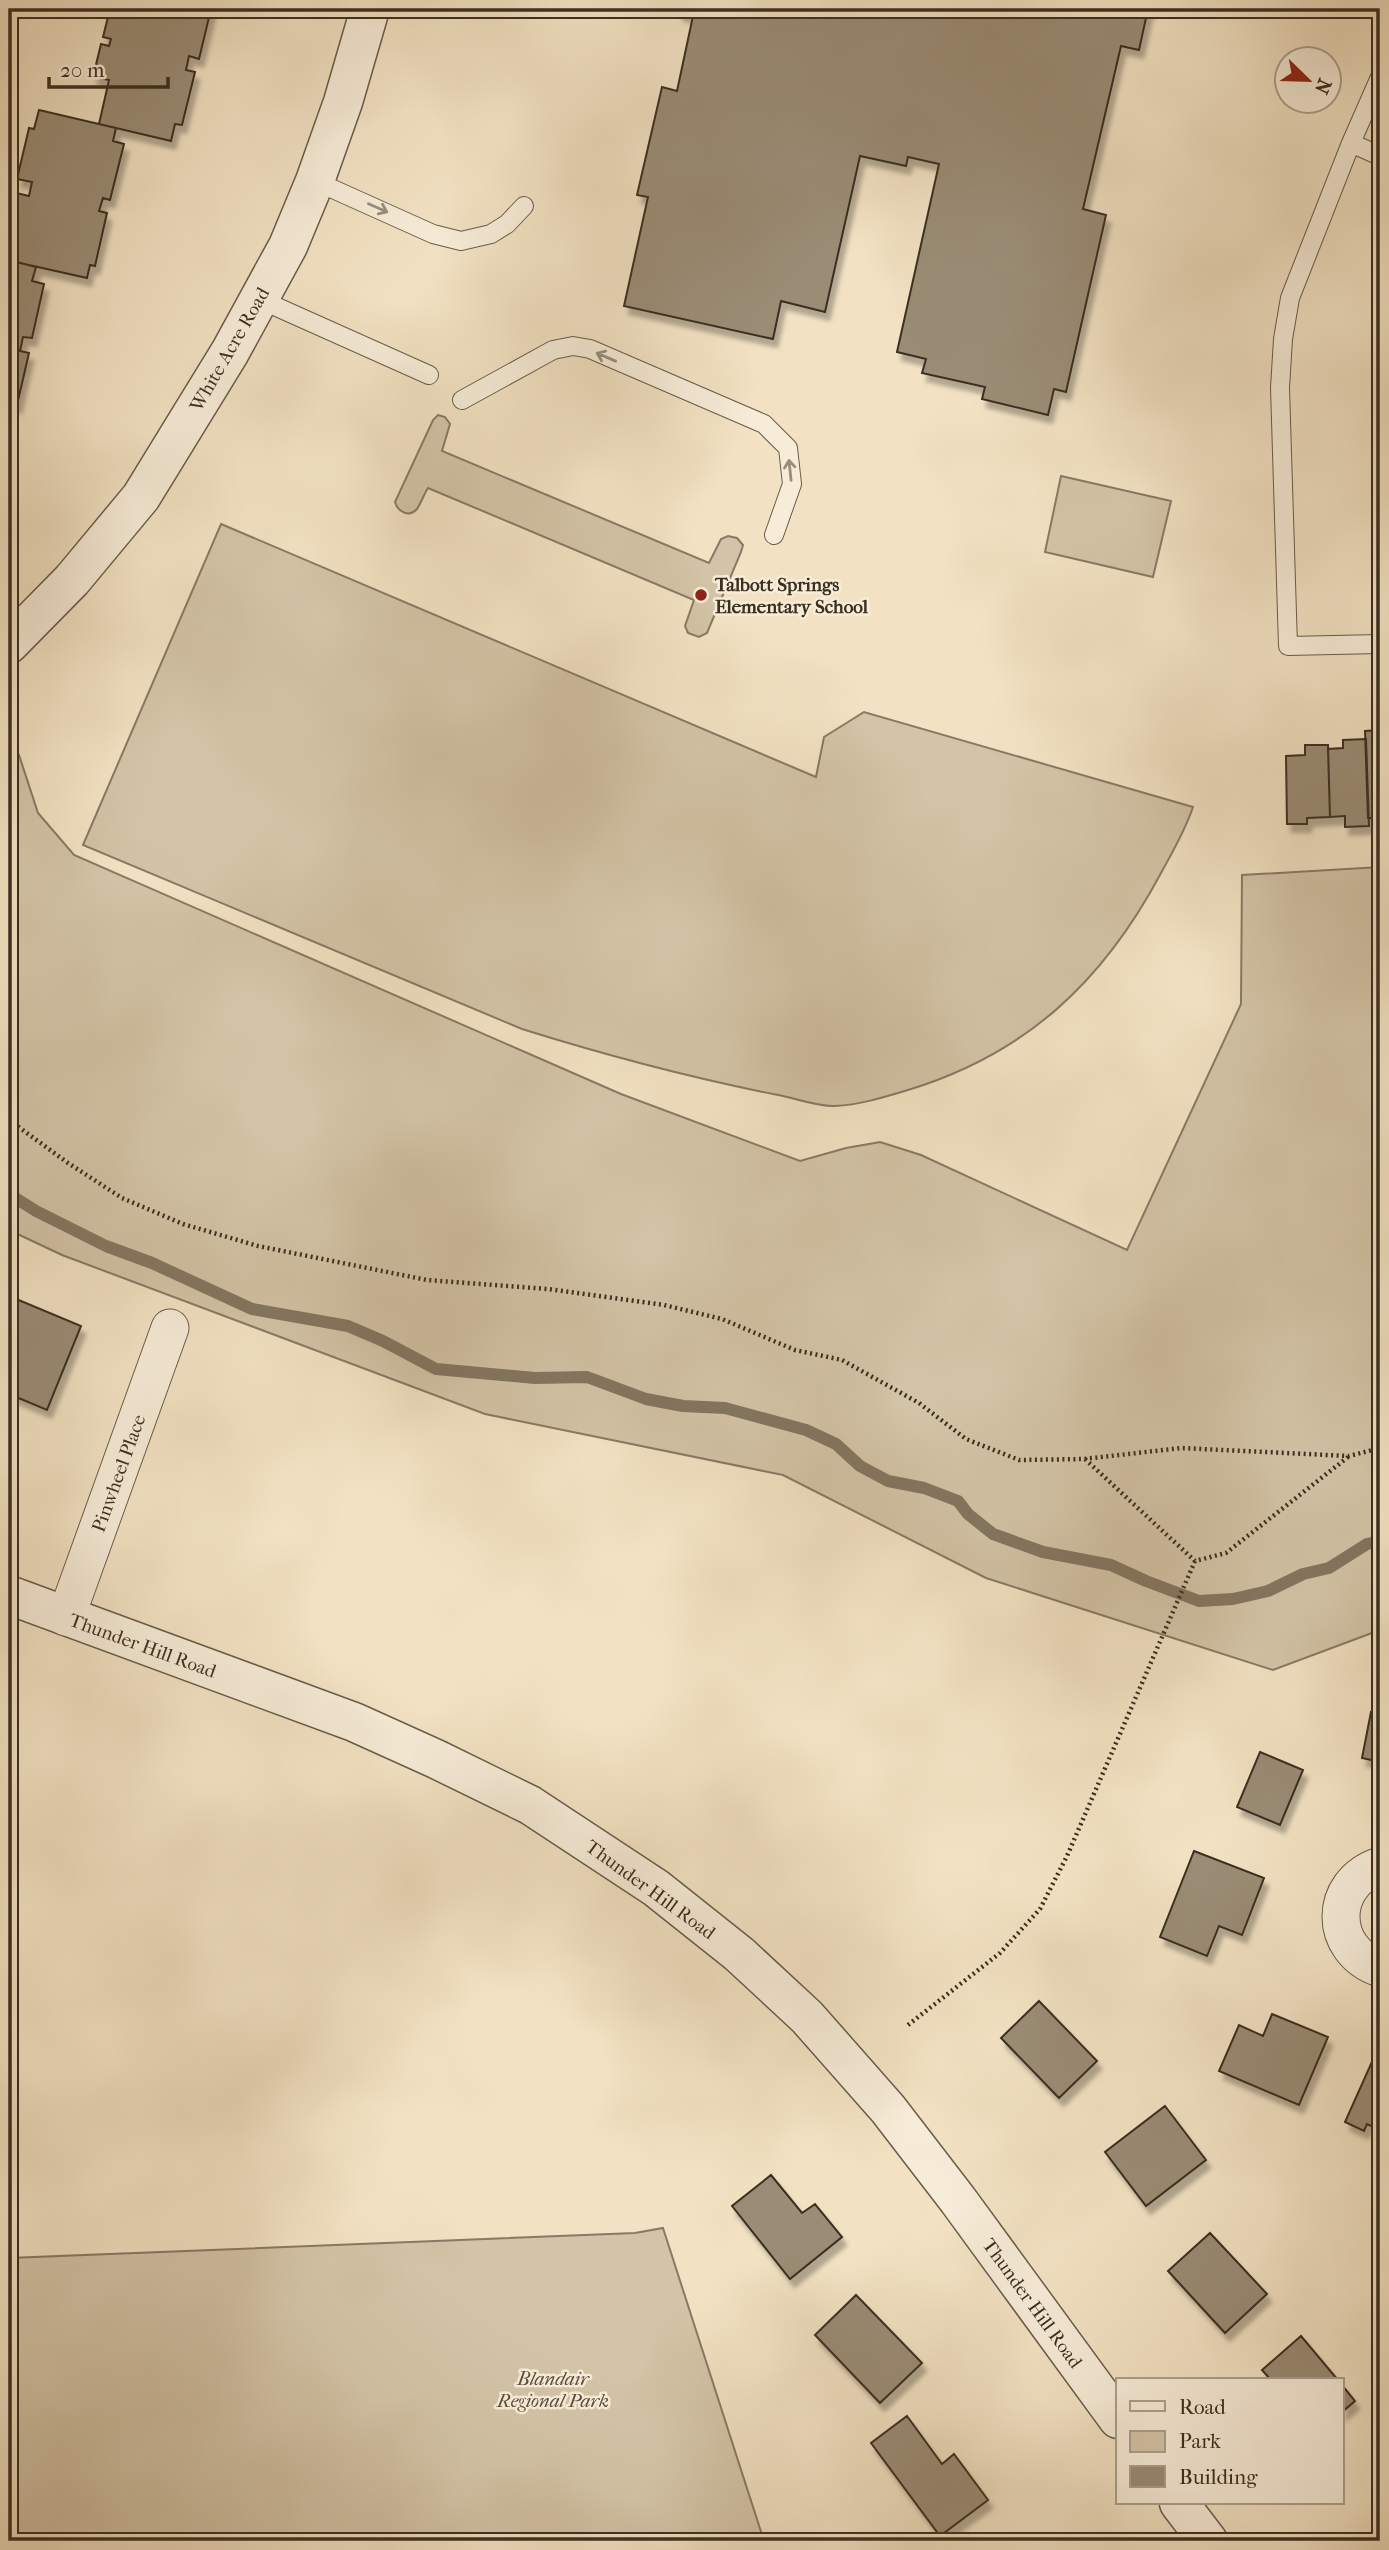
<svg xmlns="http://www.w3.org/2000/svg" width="1389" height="2550" viewBox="0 0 1389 2550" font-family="'IM FELL French Canon',serif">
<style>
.green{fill:#d3c4a7;stroke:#877a64;stroke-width:2}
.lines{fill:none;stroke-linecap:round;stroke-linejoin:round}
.stream{stroke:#847661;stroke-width:12}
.building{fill:#9a8c75;stroke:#3b2f20;stroke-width:2;filter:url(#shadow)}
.service-casing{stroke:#695c49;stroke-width:20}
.minor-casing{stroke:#695c49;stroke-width:39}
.tertiary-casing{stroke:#695c49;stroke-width:41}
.path{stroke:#3b2f20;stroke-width:4.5;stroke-dasharray:2 3.5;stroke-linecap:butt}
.service{stroke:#f7ecd8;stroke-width:18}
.minor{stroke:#f7ecd8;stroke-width:37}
.tertiary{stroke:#f7ecd8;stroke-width:38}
.oneway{stroke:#998e7c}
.poi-dot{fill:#8f2418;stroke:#f7ecd8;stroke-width:2.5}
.labels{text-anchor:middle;stroke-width:5;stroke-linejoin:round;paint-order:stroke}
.street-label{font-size:19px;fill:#3b2f20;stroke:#f7ecd8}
.poi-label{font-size:19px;font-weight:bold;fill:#3b2f20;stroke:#f7ecd8;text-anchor:start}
.park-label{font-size:19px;font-style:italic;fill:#594d3b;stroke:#f7ecd8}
</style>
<defs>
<filter id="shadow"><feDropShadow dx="4.5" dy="8" stdDeviation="2" flood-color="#0004"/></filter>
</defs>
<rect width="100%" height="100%" fill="#f2e2c3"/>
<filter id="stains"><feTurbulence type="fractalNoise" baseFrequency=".00286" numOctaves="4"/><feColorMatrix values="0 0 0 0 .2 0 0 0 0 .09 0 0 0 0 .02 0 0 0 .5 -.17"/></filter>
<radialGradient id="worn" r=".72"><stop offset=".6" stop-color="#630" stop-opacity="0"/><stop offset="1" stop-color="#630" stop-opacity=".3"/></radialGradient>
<path class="green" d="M438,415l7,2 5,7 -8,27 267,112 12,-24 7,-3 9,2 6,7 -2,7 -34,81 -8,4 -11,-4 -3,-7 9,-26 -266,-112c-4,6 -7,15 -11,21 -8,9 -19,3 -22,-7l38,-82z
M1061,476l110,25 -18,76 -108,-25z
M221,524l595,253 8,-40 40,-25 329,95c-8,24 -20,44 -32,66 -58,109 -135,181 -253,217 -23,7 -49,15 -73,16 -19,1 -42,-9 -62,-12 -85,-17 -168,-39 -251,-65l-439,-184z
M19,755l19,58 36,42 547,239 179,67 46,-13 34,-6 41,13 206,95 114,-246 1,-129 138,-8v763l-107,40 -287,-92 -203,-103 -298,-61 -423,-159 -53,-25v-467z
M663,2228l101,313h-755v-283l626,-25z"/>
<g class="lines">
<path class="stream" d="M9,1194l27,17 70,35 46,17 100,46 96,17 35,15 53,28 99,9 52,-1 59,22 37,7 42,2 81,22 30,14 24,22 28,15 36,7 34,13 10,13 25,20 50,18 68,13 35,16 53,20 34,-2 35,-8 35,-17 26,-6 38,-24 13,-3"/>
</g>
<path class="building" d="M110,9h101l-12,50 -10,-3 -3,14 9,2 -13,53 -7,-1 -4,17 -72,-17 10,-44 -16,-3 8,-33 8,2 2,-7 -8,-2z
M679,9h469l-9,41 -18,-4 -38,163 23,6 -40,177 -12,-3 -6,26 -66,-16 3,-12 -63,-14 4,-14 -29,-7 42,-188 -31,-7 -2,9 -46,-10 -35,156 -44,-11 -8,38 -149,-33 24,-109 -11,-2 25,-108 15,4 16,-75 -15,-4z
M39,110l77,18 -3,13 11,3 -14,56 -7,-2 -4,13 8,2 -12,53 -5,-1 -3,13 -76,-17 3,-14 -5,-1v-24l7,-29 13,3 3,-14 -15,-3 12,-51 5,1z
M9,260l27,7 -4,14 12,3 -12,54 -9,-1 -3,14 9,2 -12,52 -8,-2z
M1380,730v88h-12l-3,-87z
M1366,739l3,87 -24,1v-11l-15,1 -2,-68 15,-1v-8z
M1305,745h23l2,72 -23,1v6h-20l-1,-68 19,-1z
M9,1296l72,30 -34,84 -38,-16z
M1371,1712l9,2v48l-18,-4z
M1260,1752l43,18 -23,55 -43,-18z
M1194,1851l70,27 -22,57 -23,-9 -12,30 -47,-19z
M1039,2001l58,60 -38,37 -58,-60z
M1272,2014l56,23 -29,68 -80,-34 20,-46 24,11z
M1375,2055l5,2v73l-13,-6 -3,7 -19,-9z
M1165,2106l41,54 -60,46 -41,-54z
M771,2175l31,38 13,-9 27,33 -52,42 -58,-73z
M1210,2233l57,61 -42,39 -57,-62z
M856,2295l66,68 -42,40 -65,-68z
M1301,2336l37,44h-67l-9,-10z
M1342,2385l13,16 -13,11z
M907,2416l35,48 12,-10 34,46 -48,36 -69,-93z"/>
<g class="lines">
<defs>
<path id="service" d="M1380,77l-29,66 -61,155 -7,41 -3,49 8,258 92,-2
M1351,143l29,13
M315,181l118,53 28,7 30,-7 16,-10 17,-18
M259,299l170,76
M462,400l91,-50 20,-4 17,3 174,75 24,24 4,36 -18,51"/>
<path id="minor" d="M66,1617l104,-289
M1380,1866c-52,17 -52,84 0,102"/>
<path id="tertiary" d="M9,644l63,-64 69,-83 89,-145 58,-106 27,-65 28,-79 27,-93
M9,1595l345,127 82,37 94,46 126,83 83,66 68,63 81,92 70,91 160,219
M1179,2503l29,38"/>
</defs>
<use href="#service" class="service-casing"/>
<use href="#minor" class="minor-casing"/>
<use href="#tertiary" class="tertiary-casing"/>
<path class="path" d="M9,1120l59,43 54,35 61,26 75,22 169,34 121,9 116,16 58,14 73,31 47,10 77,43 47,36 53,21 65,-1 97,-11 168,8 31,-8
M1085,1459l110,102 31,-8 122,-96
M908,2025l92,-72 40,-44 27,-53 128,-295"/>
<use href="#service" class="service"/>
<use href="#minor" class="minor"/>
<use href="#tertiary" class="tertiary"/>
</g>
<defs><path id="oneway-shaft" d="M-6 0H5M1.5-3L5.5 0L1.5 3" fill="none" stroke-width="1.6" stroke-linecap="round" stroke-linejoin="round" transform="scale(1.75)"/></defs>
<g class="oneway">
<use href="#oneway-shaft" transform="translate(378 208) rotate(24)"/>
<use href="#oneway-shaft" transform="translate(606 357) rotate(-157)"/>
<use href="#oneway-shaft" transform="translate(790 470) rotate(-96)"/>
</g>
<circle class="poi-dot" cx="701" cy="595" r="7"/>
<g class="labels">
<g class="street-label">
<text transform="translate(229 349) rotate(-60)" y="7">White Acre Road</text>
<text transform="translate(118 1473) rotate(-70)" y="7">Pinwheel Place</text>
<text transform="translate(143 1645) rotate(20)" y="7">Thunder Hill Road</text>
<text transform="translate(651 1889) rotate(36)" y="7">Thunder Hill Road</text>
<text transform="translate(1033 2303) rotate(54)" y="7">Thunder Hill Road</text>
</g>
<g class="poi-label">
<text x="715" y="591">Talbott Springs<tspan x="715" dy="22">Elementary School</tspan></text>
</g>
<g class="park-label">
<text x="553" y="2385">Blandair<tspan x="553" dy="22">Regional Park</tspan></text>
</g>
</g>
<rect width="1389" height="2550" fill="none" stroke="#f2e2c3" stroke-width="35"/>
<rect x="10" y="10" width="1368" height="2529" fill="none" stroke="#3b2f20" stroke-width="3.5"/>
<rect x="18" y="18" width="1354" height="2515" fill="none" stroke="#3b2f20" stroke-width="2"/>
<rect x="1116" y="2378" width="228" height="126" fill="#f7ecd8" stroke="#aca08e" stroke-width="2"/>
<rect x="1130" y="2401" width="35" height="10" fill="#f7ecd8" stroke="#aca08e" stroke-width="2"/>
<text x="1179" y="2414" font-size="21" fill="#3b2f20">Road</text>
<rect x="1130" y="2431" width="35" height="21" fill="#d3c4a7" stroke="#aca08e" stroke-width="2"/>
<text x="1179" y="2448" font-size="21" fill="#3b2f20">Park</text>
<rect x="1130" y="2466" width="35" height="21" fill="#9a8c75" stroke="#aca08e" stroke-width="2"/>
<text x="1179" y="2484" font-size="21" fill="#3b2f20">Building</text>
<g transform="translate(1308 80) rotate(113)"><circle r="33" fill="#f7ecd8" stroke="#aca08e" stroke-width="2"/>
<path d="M0-5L12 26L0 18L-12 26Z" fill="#8f2418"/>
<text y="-10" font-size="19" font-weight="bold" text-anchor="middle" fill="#3b2f20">N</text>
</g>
<path d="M49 77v10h119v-10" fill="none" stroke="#3b2f20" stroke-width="3.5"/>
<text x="60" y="77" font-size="21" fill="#3b2f20" stroke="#f7ecd8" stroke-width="5" paint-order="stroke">20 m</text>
<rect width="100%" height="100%" filter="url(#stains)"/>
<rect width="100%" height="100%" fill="url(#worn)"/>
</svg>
